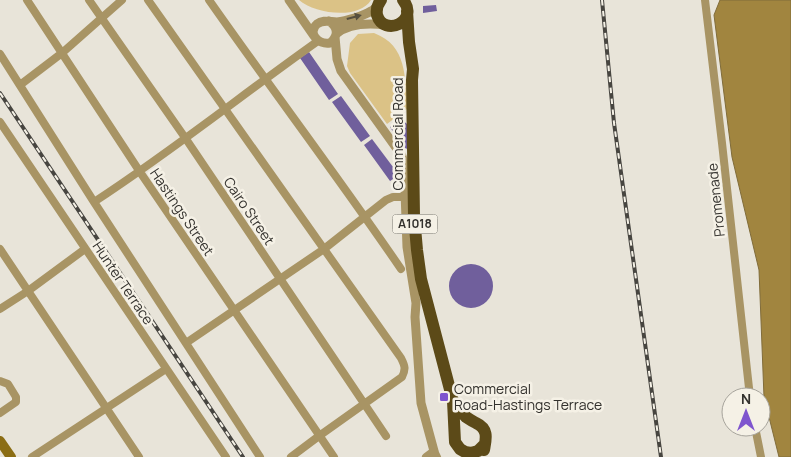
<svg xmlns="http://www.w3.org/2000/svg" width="791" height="457" viewBox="0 0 791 457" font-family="Manrope,sans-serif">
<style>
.green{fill:#dbc286}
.water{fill:#a1853f;stroke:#806c3a}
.building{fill:#705f9c}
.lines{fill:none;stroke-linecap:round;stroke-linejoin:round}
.minor{stroke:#a89464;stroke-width:8}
.tertiary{stroke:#a89464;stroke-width:9}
.secondary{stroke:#8b6d14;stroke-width:10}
.trunk{stroke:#5c4a18;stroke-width:12}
.rail-casing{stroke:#474540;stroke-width:4}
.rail{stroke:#f5f1e6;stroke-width:2;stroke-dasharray:5.5;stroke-linecap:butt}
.oneway{fill:#564f3e}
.poi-dot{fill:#7f55ce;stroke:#f5f1e6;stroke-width:2}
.labels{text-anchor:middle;stroke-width:5;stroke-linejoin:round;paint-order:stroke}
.shield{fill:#f5f1e6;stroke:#6d6b64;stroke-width:1}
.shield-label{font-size:12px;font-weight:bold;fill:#33312d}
.street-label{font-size:14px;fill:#33312d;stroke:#f5f1e6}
.poi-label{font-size:14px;fill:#33312d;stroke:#f5f1e6;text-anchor:start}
</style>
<rect width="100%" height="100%" fill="#e8e4d9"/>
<path class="green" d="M299,0h72c-12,20 -56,14 -72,0z
M374,33c34,13 30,44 34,75l-21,16 -37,-51 -3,-7 3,-23 8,-9z"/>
<path class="water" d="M720,0h71v457h-12l-15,-60 -5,-127 -27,-113 -18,-142z"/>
<path class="building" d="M436,5l1,6 -14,2v-7z
M309,52l29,42 -9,6 -29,-42z
M341,96l29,40 -9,6 -29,-40z
M401,118l9,9 -2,22 -4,-1 -14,-21z
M372,139l27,36 -9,6 -26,-36z
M449 286a22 22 0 1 1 44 0a22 22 0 1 1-44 0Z"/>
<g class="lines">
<path class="minor" d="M27,0l113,172 194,285
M89,0l97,139 200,297
M148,0l253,358c4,8 5,11 1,19l-83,59 -28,21
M209,0c63,90 130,178 192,269
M705,0l17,143 28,254
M0,54l94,148 166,255
M20,85l42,-32 60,-53
M0,122l226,335
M94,202c77,-50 149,-108 224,-161
M0,249l139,208
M0,309l28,-18 57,-42
M186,343l138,-94 62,-49 7,-3h12
M0,381l8,3 8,13v5l-16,11
M755,427l6,30
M32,457l134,-88
M426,457l8,-6 3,6"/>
<path class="tertiary" d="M289,0l25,36
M329,21c9,6 10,15 1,22 -12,2 -23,-10 -13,-19 6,-5 13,-2 20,-2 8,-1 27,-6 34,-11 3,-1 4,-3 6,-5
M336,34c13,-11 34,-11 50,-9
M335,37l2,22 4,12 61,85 2,7 3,84 9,56 -1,14 6,86 13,48"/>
<path class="secondary" d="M0,441l11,16"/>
<path class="trunk" d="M381,0c-4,5 -5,9 -4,15 7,23 43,6 26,-15
M407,11l2,31 4,27 -1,11 2,136 3,34 4,29 32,122 2,41 5,7 5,3 6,1 7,-2 7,-7
M453,401c4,5 8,11 13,16 3,2 6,4 10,6 13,6 10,16 8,27"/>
<defs>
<path id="rail" d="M602,0l12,123 47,334
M0,93l243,364"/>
</defs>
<use href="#rail" class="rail-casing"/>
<use href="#rail" class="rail"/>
</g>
<defs><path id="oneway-solid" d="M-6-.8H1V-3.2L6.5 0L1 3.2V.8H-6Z" transform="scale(1.25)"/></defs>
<use class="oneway" href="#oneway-solid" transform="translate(354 17) rotate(-15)"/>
<rect class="poi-dot" x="439" y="392" width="10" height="10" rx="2.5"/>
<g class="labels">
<rect class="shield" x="392.5" y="214.5" width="45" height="19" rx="4"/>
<g class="shield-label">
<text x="415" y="228">A1018</text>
</g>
<g class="street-label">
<text transform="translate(398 134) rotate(-90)" y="5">Commercial Road</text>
<text transform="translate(716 200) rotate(-96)" y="5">Promenade</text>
<text transform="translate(249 211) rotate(56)" y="5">Cairo Street</text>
<text transform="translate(182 212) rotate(56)" y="5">Hastings Street</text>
<text transform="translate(123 283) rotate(56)" y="5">Hunter Terrace</text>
</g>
<g class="poi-label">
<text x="454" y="394">Commercial<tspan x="454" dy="16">Road-Hastings Terrace</tspan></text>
</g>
</g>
<g transform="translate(746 412)"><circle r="24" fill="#f5f1e6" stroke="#a7a49c"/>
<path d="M0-4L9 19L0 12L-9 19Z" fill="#7f55ce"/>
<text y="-8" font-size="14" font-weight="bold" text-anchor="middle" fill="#33312d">N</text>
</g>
</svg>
